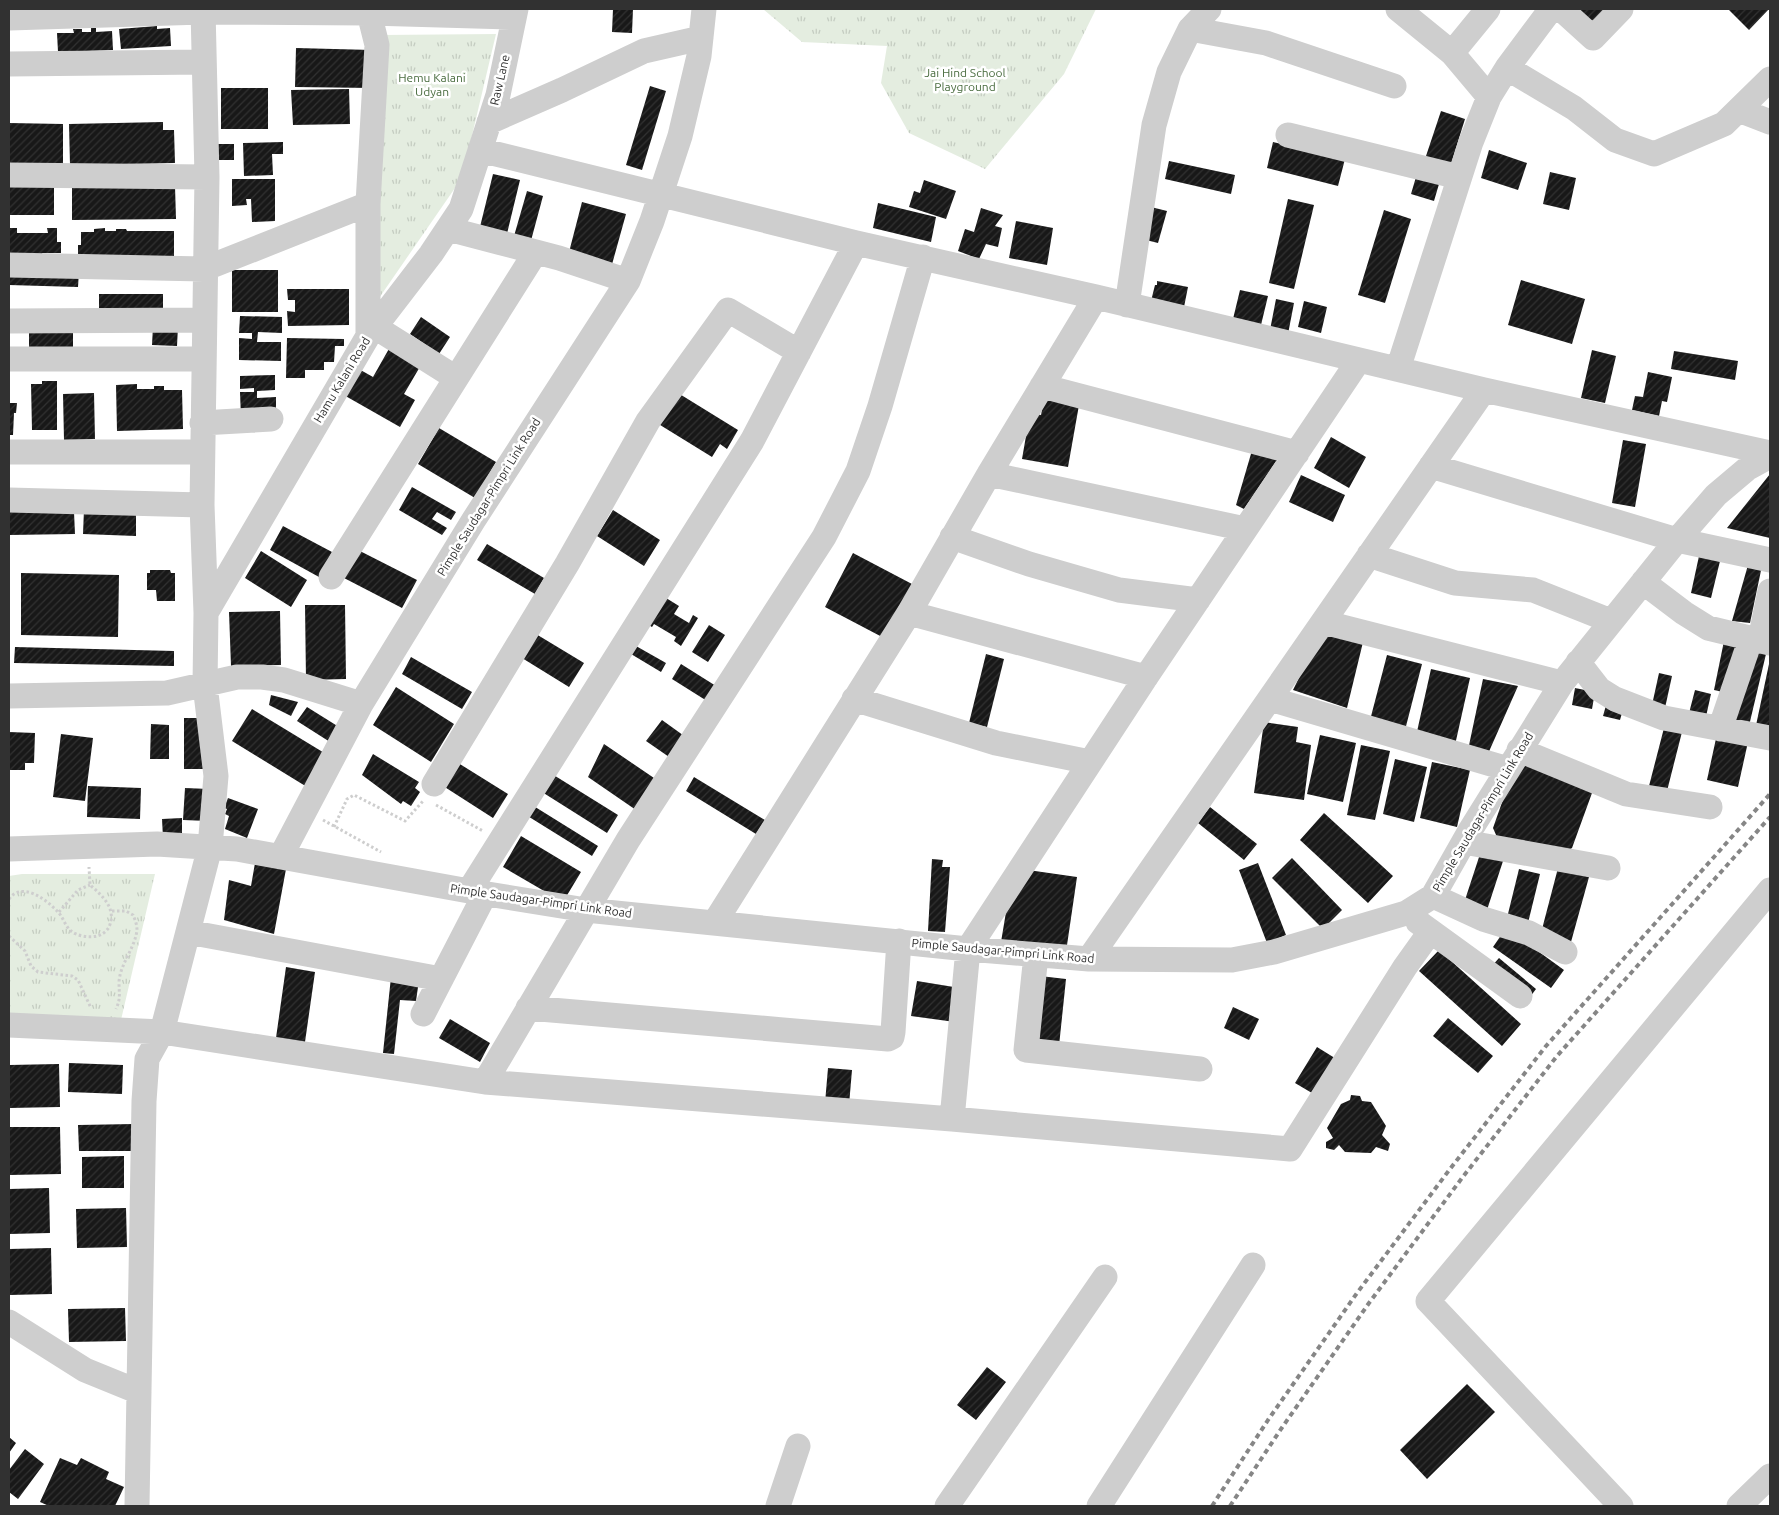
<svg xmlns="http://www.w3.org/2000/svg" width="1779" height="1515" viewBox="0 0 1779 1515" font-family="Ubuntu,sans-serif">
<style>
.park{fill:url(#park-tufts)}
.building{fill:url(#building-hatch)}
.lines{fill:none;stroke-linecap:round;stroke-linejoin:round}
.path{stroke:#cecece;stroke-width:3;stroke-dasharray:2.5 2.5;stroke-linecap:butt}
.minor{stroke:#cecece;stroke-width:25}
.rail{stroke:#868686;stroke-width:4;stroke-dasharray:5 4;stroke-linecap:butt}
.labels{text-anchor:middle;stroke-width:5;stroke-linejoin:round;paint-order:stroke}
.park-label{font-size:12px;fill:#496c3f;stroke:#fff}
.street-label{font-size:12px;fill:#313131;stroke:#fff}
</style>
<defs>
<pattern id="park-tufts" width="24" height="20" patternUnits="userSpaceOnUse" patternTransform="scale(1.25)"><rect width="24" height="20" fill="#e4ede0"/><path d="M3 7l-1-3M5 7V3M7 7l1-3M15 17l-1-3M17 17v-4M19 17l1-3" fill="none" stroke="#c4ccc1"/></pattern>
<pattern id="building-hatch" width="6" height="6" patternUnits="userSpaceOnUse" patternTransform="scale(1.25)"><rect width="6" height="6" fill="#181818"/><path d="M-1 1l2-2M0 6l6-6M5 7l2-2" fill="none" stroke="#313131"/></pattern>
</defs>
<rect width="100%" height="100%" fill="#fff"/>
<path class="park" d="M763,9h333l-32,65 -79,95 -76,-36 -28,-50 6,-37 -85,-4z
M496,34l-31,131 -10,23 -78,113 5,-266z
M22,874h133l-34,146 -112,-6v-138z"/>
<path class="building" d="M613,9h20l-1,24 -20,-1z
M1574,9h38l-19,19z
M1728,9h41l-20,21z
M157,26v3l13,-1 1,18 -50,3 -2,-20z
M91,28h5v4l16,-1 1,19 -55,2 -1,-19h17l-1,-4h9v3h9z
M296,48l76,2v38l-77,-1z
M650,86l16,5 -24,79 -16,-5z
M221,88h47v41h-47z
M349,89l1,35 -57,1 -2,-35z
M1441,111l24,8 -15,48 -25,-8z
M163,122v8h11l1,33 -105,2 -1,-41z
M9,123l54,1v40h-54z
M283,142v12h-11l1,21 -29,1 -1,-33z
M1273,142l72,17 -7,27 -71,-18z
M212,144h22v16h-21z
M1489,150l38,13 -9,27 -37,-12z
M1169,161l66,14 -4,19 -66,-15z
M1550,172l26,6 -7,32 -26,-6z
M493,174l27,6 -15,62 -27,-7z
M1416,177l23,7 -5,17 -23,-7z
M232,179h43v42l-23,1 -1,-23h-5l1,6 -15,1z
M924,180l32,11 -10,28 -37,-12 5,-16 6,2z
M9,181h45v34h-45z
M175,186l1,33 -104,1v-33z
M527,191l16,5 -14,52 -17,-5z
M1288,199l26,6 -20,84 -25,-6z
M582,202l44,12 -15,54 -43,-12z
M878,203l58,14 -5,25 -58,-14z
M1151,207l16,4 -9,32 -16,-4z
M981,208l22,7 -8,11 7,2 -4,19 -12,-3 -7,15 -21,-8 7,-22 9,3z
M1384,210l27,9 -26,84 -27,-8z
M1016,221l37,7 -6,37 -38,-7z
M9,228h8v5h31l-1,-5h10v14h4v11h-19l1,3 -34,-1z
M105,228v3h11v-2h10l1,2h47v28l-96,1v-15h3v-13h13v-3z
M9,269l70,2 -1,16 -69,-2z
M232,270h46v42h-46z
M1521,280l64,19 -13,45 -64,-19z
M1157,281l31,6 -5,25 -33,-7 5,-20h2z
M287,289h62v36l-61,1 -1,-15 8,1v-12h-7z
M1240,290l28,6 -7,29 -28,-6z
M99,294h64v21h-64z
M1276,299l18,4 -6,31 -18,-4z
M1304,301l23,6 -6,26 -23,-6z
M240,316l42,1v16l-24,-1 -1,10h24v19l-42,-1v-22l13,1v-6h-13z
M421,317l29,20 -11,17 -29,-20z
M153,326h25l-1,20 -25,-1z
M29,328h44v19h-44z
M287,338l57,1v7h-9l-1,16h-10v8h-19v8h-19z
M390,347l31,18 -17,29 11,6 -15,27 -58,-33 15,-26 16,9z
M1592,350l24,6 -11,47 -24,-5z
M1674,351l64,10 -3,19 -64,-11z
M1648,372l24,5 -5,25 -5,-1 -3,15 -27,-6 3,-14 8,1z
M275,375v15l-18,1v7l19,-1v20l-35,1 -1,-26h14v-4l-14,1v-13z
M42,381h15v49h-25l-1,-46h11z
M137,384v5h17v-3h10v4h18l1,39 -66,2 -1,-46z
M94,393l1,46 -31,1 -1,-46z
M678,393l60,37 -11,19 -7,-5 -8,13 -60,-37z
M1044,399l35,6 -11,62 -46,-8 8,-46 11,2z
M9,403h8l-1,10h-2l-1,22h-4z
M439,428l57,34 -21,36 -57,-34z
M1331,437l35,20 -17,31 -35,-20z
M1623,440l23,4 -11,63 -23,-4z
M1253,447l26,10 -35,52 -8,-4z
M1770,474v64l-43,-10z
M1301,475l44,20 -12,27 -44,-20z
M412,487l44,25 -5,8 -14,-8 -5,7 15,9 -5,7 -43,-25z
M84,509l52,1v26l-53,-2z
M613,510l47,30 -16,26 -47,-30z
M9,512h65l1,22 -66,1z
M283,526l49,26 -13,25 -49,-27z
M487,544l57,34 -9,16 -58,-34z
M358,550l59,30 -15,28 -58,-30z
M261,551l46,29 -16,27 -46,-29z
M853,553l59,31 -28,54 -59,-31z
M1699,556l21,5 -9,37 -20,-5z
M1750,558l13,3 -13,62 -18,-2z
M150,570h20l1,3h4v28h-18l-1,-11h-9v-17h3z
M21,573l98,2 -1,62 -97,-2z
M658,593l21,13 -5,8 15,9 4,-8 5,3 -17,28 -7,-5 2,-4 -22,-13 -2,3 -10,-6z
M305,605h40l1,74 -40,1z
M280,611l1,54 -50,1 -2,-54z
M709,625l16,10 -17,27 -16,-10z
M1324,627l40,11 -17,70 -54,-18z
M536,634l48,29 -15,24 -47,-29z
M1724,641l13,3 -10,49 -13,-3z
M636,646l30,17 -5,9 -30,-18z
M15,647l159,4v15l-160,-3z
M1750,650l16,4 -18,76 -16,-4z
M986,654l18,5 -17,68 -18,-4z
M1387,655l35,9 -18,70 -35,-10z
M411,657l61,35 -10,17 -60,-35z
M681,664l35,22 -9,15 -35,-22z
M1769,664h1v70l-15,-4z
M1431,669l39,9 -15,67 -39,-9z
M1659,673l13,3 -7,32 -13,-3z
M1483,679l35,7 -31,70 -19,-6z
M396,687l58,37 -23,38 -58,-37z
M1575,688l20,4 -3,17 -20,-4z
M1695,690l16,4 -6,27 -17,-4z
M271,695l27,7 -7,14 -22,-11z
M1607,702l17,4 -4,14 -17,-4z
M307,707l32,20 -9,15 -33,-21z
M252,709l74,45 -19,33 -75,-46z
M184,718h21l-1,51h-20z
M662,720l25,18 -15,21 -26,-18z
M1264,722l34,5 -2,15 15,3 -7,55 -50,-7z
M151,724l18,1v34h-19z
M1664,728l18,4 -15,59 -18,-5z
M9,732l26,1 -1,30h-9v7h-16z
M61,734l32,4 -8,63 -32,-4z
M1717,734l31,8 -10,45 -31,-7z
M1320,735l36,8 -13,59 -36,-8z
M604,744l50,34 -18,32 -48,-33z
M1361,745l29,6 -15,69 -28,-5z
M373,754l46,28 -4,6 5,4 -9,14 -8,-5 -2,3 -39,-29z
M1519,754l77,28 -24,66 -10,6 -62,-10 -7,-16z
M1395,759l32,8 -13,55 -31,-8z
M455,761l53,33 -15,24 -53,-34z
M1432,762l38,8 -13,57 -37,-9z
M552,774l66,41 -11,18 -65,-41z
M694,777l71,43 -9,14 -70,-43z
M88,786l53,2 -1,31 -53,-2z
M185,788l24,1 -1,32 -25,-1z
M228,798l30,11 -11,29 -22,-9 4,-13 -4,-2 2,-5 -3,-1z
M532,805l66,41 -6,10 -66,-41z
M1210,807l47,37 -13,16 -46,-37z
M1324,813l69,63 -25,27 -68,-63z
M182,818v19l-19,1 -1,-19z
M521,836l60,36 -18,30 -60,-35z
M1481,851l23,7 -18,55 -23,-7z
M1292,858l50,52 -19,19 -51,-51z
M932,859l11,1 -1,7h8l-5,65 -17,-1z
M255,863l31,6 -12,65 -50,-14 5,-40 22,6z
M1258,863l28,72 -19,8 -28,-73z
M1558,868l31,9 -18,65 -30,-9z
M1519,869l21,5 -13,53 -21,-5z
M1028,870l49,7 -11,75 -65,-10 7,-42z
M1506,928l58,42 -13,18 -58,-41z
M1439,950l82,74 -19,22 -83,-75z
M1499,958l37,31 -6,8 -38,-31z
M286,967l29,5 -11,77 -29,-4z
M1040,976l26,3 -7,67 -26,-2z
M391,977l28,3 -3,21 -16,-1 -6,54 -11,-1z
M917,981l43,7 -5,34 -44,-6z
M1233,1007l26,12 -10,21 -25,-12z
M1448,1018l45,38 -15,17 -45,-37z
M450,1019l40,24 -10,19 -41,-24z
M1317,1047l21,13 -21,36 -22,-13z
M69,1063l54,2 -1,29 -54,-2z
M59,1064l1,43 -51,1v-43z
M828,1068l24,2 -3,35 -24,-2z
M1351,1095l9,1 2,5 9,1 15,24 -4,9 8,9 -2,7 -12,-4 -5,6 -26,-1 -6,-7 -5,5 -8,-2v-6l7,-4 -6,-10 14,-24 9,-4z
M134,1124l1,27h-56l-1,-26z
M9,1127h51l1,47 -52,1z
M124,1156v32h-42v-31z
M49,1188l1,45 -41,1v-45z
M126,1208l1,39 -50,1 -1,-39z
M51,1248l1,46 -43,1v-46z
M125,1308l1,33 -57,1 -1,-33z
M987,1367l19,15 -30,38 -19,-15z
M1467,1384l28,28 -68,67 -27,-29z
M9,1437l7,6 -7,10z
M25,1449l19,15 -26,35 -9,-7v-22z
M60,1458l17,7 4,-7 28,14 -3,7 18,8 -9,19h-66l-9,-4z"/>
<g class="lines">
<path class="path" d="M436,805l47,26
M323,820l58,32
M334,827l13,-28 7,-4 51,26 19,-21
M9,899c13,-18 37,0 49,13 5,5 7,14 13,19 6,5 18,7 26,5 5,-1 10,-5 12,-9 8,-18 -6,-31 -19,-42l-1,-18
M112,911h14l7,4c2,4 4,10 4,15 -2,18 -17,34 -18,52 0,12 2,16 -3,27
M59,912l19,-22 12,-5
M9,936l16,15 6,15 7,6 34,4 6,4 13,28"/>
<path class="minor" d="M1398,9l54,44 37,44
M1561,9l32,29 28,-29
M9,18l194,-6 166,1 145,4
M1190,29l76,14 128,43
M1452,53l36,-44
M9,64l195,-2
M1507,68l67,40 41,32 39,14 70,-30 46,-45
M1739,110l31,12
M489,122l73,-32 82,-39 57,-13
M1288,135l171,42
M480,150l376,93 240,54 388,93 286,63
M9,175l198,2
M448,229l111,29 69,23
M9,265l195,4 164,-65
M1127,305l27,-180 15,-53 21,-43 19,-20
M9,321l194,-1
M375,327l81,51
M368,336v-132l9,-159 -8,-32
M9,359h194
M1398,369l73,-227 18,-45 18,-29 44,-59
M1042,386l255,67
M202,423l69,-4
M9,452h193
M1431,466l246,74 93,20
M989,474l256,55
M9,500l193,5
M952,537l77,27 90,26 79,10
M1369,555l86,28 78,7 78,31
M331,577l204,-324
M1643,582l41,31 24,15 62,15
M206,613l162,-277 63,-82 30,-45 37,-114 18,-86
M909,613l237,64
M1323,622l239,61
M1760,640l10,-49
M1578,662l21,27 16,10 49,19 106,20
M9,696l158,-3 70,-16h25l22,3 77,24
M854,699l142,44 94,19
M1270,699l238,70
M1720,729l31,-91
M1519,750l107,44 84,13
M434,784l133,-220 81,-143 80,-111 71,42
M1464,842l144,26
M9,849l148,-5 80,5 232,42 117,19 382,39 121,10 143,1 42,-8 132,-39 27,-17 38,-67 91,-146 115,-143 39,-45 32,-27 22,-12
M281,856l80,-152 112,-183 155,-240 24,-60 28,-85 19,-80 5,-47
M469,891l283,-450 104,-198
M1433,896l50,23 46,14 36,19
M715,922l194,-309 80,-139 107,-177
M1418,922l102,74
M188,932l253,47
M1036,955l-10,95 174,19
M1089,959l395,-569
M528,1008l360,31 4,-2 1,-5 6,-91
M423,1014l62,-120
M9,1025l153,7 323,50 467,37 338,30 115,-182 25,-35
M485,1082l143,-242 196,-303 34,-66 22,-65 43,-149
M952,1119l16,-170 178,-272 213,-317
M9,1322l76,48 54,22
M137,1506l7,-405 3,-42 15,-27 48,-185 6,-71 -11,-91 1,-72 -4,-108 5,-328 -4,-168
M778,1506l20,-60
M947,1506l158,-229
M1099,1506l154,-241
M1621,1506l-193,-205 342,-411
M1739,1506l31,-30"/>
<path class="rail" d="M1212,1506l56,-86 89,-127 93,-124 96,-123 224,-252
M1230,1506l51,-77 88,-126 93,-125 95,-122 213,-239"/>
</g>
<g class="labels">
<g class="park-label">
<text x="965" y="77">Jai Hind School<tspan x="965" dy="14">Playground</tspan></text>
<text x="432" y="82">Hemu Kalani<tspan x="432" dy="14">Udyan</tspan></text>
</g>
<g class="street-label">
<text transform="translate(500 80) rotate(-77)" y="4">Raw Lane</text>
<text transform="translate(342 380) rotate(-59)" y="4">Hamu Kalani Road</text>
<text transform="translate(489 497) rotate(-58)" y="4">Pimple Saudagar-Pimpri Link Road</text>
<text transform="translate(1483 812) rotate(-59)" y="4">Pimple Saudagar-Pimpri Link Road</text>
<text transform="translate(541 901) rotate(8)" y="4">Pimple Saudagar-Pimpri Link Road</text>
<text transform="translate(1003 951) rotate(5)" y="4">Pimple Saudagar-Pimpri Link Road</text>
</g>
</g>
<rect width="1779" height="1515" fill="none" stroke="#313131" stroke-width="20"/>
</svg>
